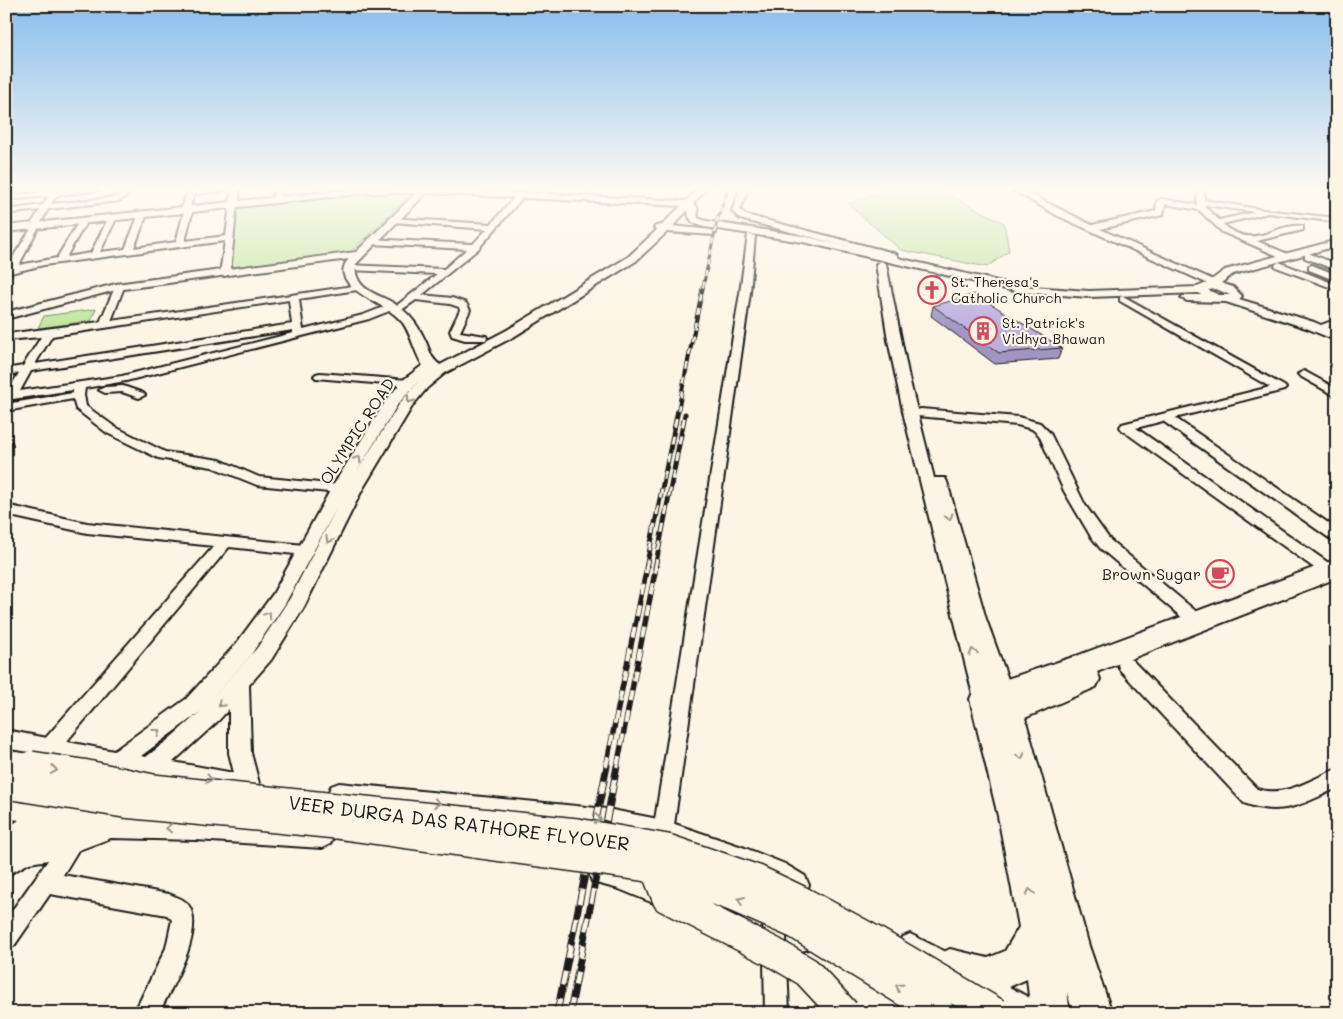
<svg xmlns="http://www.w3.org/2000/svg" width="1343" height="1019" viewBox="0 0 1343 1019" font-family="Mali,sans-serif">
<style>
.green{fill:#c1e59f;stroke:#6e805e}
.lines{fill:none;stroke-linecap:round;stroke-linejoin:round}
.minor-casing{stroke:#1c1c1c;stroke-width:4}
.tertiary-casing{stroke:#1c1c1c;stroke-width:4}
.trunk-casing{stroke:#1c1c1c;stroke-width:4}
.minor{fill:#fcf5e5;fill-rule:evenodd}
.tertiary{fill:#fcf5e5;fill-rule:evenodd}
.trunk{fill:#fcf5e5;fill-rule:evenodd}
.rail-far4-casing{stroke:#1c1c1c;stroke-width:3}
.rail-far3-casing{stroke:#1c1c1c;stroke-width:4}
.rail-far2-casing{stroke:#1c1c1c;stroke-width:5}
.rail-far1-casing{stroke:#1c1c1c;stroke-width:5.5}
.rail-casing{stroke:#1c1c1c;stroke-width:7}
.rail-far4{stroke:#fcf5e5;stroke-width:2;stroke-dasharray:5.5;stroke-linecap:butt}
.rail-far3{stroke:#fcf5e5;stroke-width:2.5;stroke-dasharray:7;stroke-linecap:butt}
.rail-far2{stroke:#fcf5e5;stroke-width:3;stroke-dasharray:9;stroke-linecap:butt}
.rail-far1{stroke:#fcf5e5;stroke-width:4;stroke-dasharray:11;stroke-linecap:butt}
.rail{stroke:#fcf5e5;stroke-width:5;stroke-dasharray:14;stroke-linecap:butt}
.secondary-bridge-far1-casing{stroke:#1c1c1c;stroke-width:27;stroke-linecap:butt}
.secondary-bridge-casing{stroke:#1c1c1c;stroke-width:32;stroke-linecap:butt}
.secondary-bridge-far1{stroke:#fcf5e5;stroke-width:23}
.secondary-bridge{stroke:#fcf5e5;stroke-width:29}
.wall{fill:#a196c1;stroke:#1c1c1c}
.building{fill:#bbafe0;stroke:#1c1c1c}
.oneway{stroke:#97938b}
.labels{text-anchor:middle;stroke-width:4.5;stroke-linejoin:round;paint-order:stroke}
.far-poi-label{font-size:14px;fill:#1c1c1c;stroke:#fcf5e5;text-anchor:start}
.street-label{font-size:16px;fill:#1c1c1c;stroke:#fcf5e5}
.poi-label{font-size:16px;fill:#1c1c1c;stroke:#fcf5e5;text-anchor:end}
.near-street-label{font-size:19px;fill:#1c1c1c;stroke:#fcf5e5}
</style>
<rect width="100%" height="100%" fill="#fcf5e5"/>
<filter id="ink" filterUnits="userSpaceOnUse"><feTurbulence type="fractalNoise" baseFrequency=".02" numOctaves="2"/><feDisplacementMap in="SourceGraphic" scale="10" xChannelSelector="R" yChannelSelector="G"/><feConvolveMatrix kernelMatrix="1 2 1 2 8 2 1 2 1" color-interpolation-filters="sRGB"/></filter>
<g filter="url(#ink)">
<path class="green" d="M887,189l60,5 57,29 5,28 -22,16 -86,-17 -53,-46z
M366,192h46l-61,60 -122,16 9,-61z
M96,309l-5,12 -53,7 6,-12z"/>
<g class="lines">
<defs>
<path id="minor" d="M53,189h46l-4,2 -38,4 -6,9 66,-7 12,-8h8l-18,12 -71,8 -29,56 38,-7 22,-37 4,-2 4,2 -21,36 25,-4 18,-36 4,-2 4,2 -17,35 25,-3 14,-35 4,-2 4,2 -13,34 42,-6 8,-30 -3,-2 7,-20 36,-1 -3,2 -27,3 -4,13 3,2 -8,32 41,-5 4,-32 7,-2 -7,71 -5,3 -5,-3 5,-32 -181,24 -38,9v-6l25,-39 -1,-3 10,-16 -34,4v-4l37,-5 6,-9 -43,4v-4l46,-5z
M274,189h7l-2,13 -7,-2z
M544,189h7l-4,9h-3l-4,-2z
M740,189h8l-8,21 6,5 144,37 6,2 5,7 -7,2 -4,-5 -6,-2 -144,-37 -8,-8z
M1011,189h9l72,36 64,-14 1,-10 4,-2 36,6v-16h7v11l60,10 73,8v4l-69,-9 -45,11c31,28 50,-1 80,2v4l-46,11 31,13v4l-3,1 -63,-27 -23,-22 -34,-6 -2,11 -63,14 116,52v4l-3,1 -155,-70zM1205,205l50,7 -36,8 -14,-13z
M518,193l7,2 -47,54 -56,46 30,3 14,5 4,7 -10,22 26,4 1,2 -1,2h-21l-13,-4 -2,-5 10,-21 -1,-3 -9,-3 -34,-4 -19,13 -5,-3 -23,9 -243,62 -41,7 -1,7 2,11 29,21 50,25 55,8 39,17 80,8 5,1 2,3 -2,3 -5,1 -82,-8 -45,-18 -54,-9 -51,-25 -31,-24 -3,-10 -67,12v-7l67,-11v-3l-67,10v-6l13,-21 -13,2v-6l17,-3 18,-29 -35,3v-6l94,-12 16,-37 3,-1 5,3 -13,34 249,-36 2,2 -5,3 -58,9 4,31 60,-15 26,-10 7,1 41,-32 -88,-4 -4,-3 1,-2 98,4 23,-20 -96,-5 -3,-1v-4l105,5 14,-15 -95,-7 -4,-2 1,-2 102,6zM289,300l3,24 -257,40 17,-28zM293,330v3l-171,43 -102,15 11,-20z
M748,234l7,2 -5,57 -77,539 -3,7 -7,3 -7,-3 -3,-7 87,-539z
M1308,253l26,10 1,2 -4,3 -26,-10v-4z
M1279,262l58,23v5l-61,-23 -1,-2z
M1312,265l25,10v6l-28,-11v-4z
M1123,296l161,90 2,2 -2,2 -109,28 162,111v12l-5,-1 -169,-119 -27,7 201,141v12l-6,-1 -209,-150 -2,-3 2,-3 148,-37 -150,-86v-4z
M1337,319v6l-19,6 -5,-3z
M1304,371l33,18v8l-37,-21 -2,-2z
M320,373l88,7 6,3 -6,3 -92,-8 -2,-2 2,-2z
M123,386l20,7 2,2 -6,3 -17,-6 -17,1 -6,-3 6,-3z
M921,409l97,8 22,6 10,10 35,72 25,35 94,78 2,4 -2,4 -6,2 -6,-2 -92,-78 -10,-13 -26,-44 -25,-56 -7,-6 -15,-4 -100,-9 -2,-3 2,-3z
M6,439l4,1 2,5 -6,4z
M6,505l81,18 217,22 5,1 2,4 -2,4 -5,1 -75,-8 -172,206 -7,2 -7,-2 -2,-6 2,-6 171,-195 -127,-13 -81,-18z
M1126,658l6,2 125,129c29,9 54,-10 80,-20v19c-34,16 -55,29 -93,15l-124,-133 -2,-5 2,-5z
M73,832l7,3 3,7 -20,33 106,19c7,3 16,5 20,12 16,26 -18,82 -30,107h-19l-3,-6 29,-59 6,-28 -5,-5 -117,-21 -36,52 -8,3v-30l60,-84z
M774,900l8,3 3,8 4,102h-24l-2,-102 3,-8z"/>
<path id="tertiary" d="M232,189h8l-1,12 119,-12h86l242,12 12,-12h8l-13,15 4,3 1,11 8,3 97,15 216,50 70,5 108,-4 10,-4 18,-13 112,-30v6l-104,28 -12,9 12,4 9,9 -3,3 75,23 23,10v9l-31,-13 -80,-26 -39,-1 -6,-3 6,-3h14l-2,-2 -110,4 -70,-5 -216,-50 -98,-15c-10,-3 -17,-5 -17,-17l-15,16 38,4 5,3 -2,2 -47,-3 -31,29 -121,75 -70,37 -18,15 -14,17 -51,85 -58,117 -33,53 -22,25 2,68 9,34 -8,15 -8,3 -8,-3 -3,-8 -81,-16 -8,3 -8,-3 -1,-3 -16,-3 -6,2 -9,-5 -98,-19v-20l108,21 72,-52 50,-55 37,-50 58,-105 54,-87 18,-22 20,-15c-6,-6 -12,-31 -20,-42 -5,-6 -11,-11 -18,-15 -13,-8 -57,-27 -36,-49l-233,31 -110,29v-7l110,-28 240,-32 60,-59h-48l-362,39v-6l224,-24zM426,193l255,13 -19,19 -6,1 -2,2 3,2 -29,27 -121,73 -67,35c-10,-7 -10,-15 -15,-25 -5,-11 -13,-23 -23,-31 -18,-16 -47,-14 -47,-44zM1216,289l14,6h-11l-11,-5zM419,381l-19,22 -44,70 42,-69zM336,509l-46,89 -33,50 -56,63 49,-55 35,-52zM229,709v44l5,20 -61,-11 46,-42zM200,712l-31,27 -23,18 -5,-1z
M881,261l5,3 23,114 25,100h11l2,4 39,137 27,74 -3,6 -7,3 -7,-3 -3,-5 1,5 -3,6 -7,3 -7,-3 -3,-6 -70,-283 -16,-76 -12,-76z
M76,782l8,3 3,8 -1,3 15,-8 8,3 4,8 -4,8 -8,6 221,11 8,4 4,8 -4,8 -8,4 -126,-8 -85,-2 -56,21 -26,4 -23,13v-47l13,-9 -13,-2v-22l38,7 24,-18z
M339,783l268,26 56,11 82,28 40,16 20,12 4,9 -4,9 -9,4 -52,-26 -81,-28 -56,-13 -268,-26 -8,-3 -3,-8 3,-8z
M601,861l18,4 58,22 4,9 -4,9 -9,4 -49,-20 -27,-7 -3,-9 3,-9z
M910,934l54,27 3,12 9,-4 63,34 4,10h-42l-35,-20 -3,-12 -9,4 -53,-29 -4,-9 4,-9z
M812,950l10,3 77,50 4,10h-39l-62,-40 -3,-10 3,-10z"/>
<path id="trunk" d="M1337,559v19l-240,94 3,7 -4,8 -71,31 64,228 23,67h-39l-6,-21 3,21h-39l-4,-34 -38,17 -39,-9 -13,-6 -6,-13 6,-13 13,-6 38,9 17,-7 14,-24 -21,-111 -28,-117 4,-9 102,-34z"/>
</defs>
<use href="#minor" class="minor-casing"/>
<use href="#tertiary" class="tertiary-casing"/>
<use href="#trunk" class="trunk-casing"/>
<use href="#minor" class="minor"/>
<use href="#tertiary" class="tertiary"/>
<use href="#trunk" class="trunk"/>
<defs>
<path id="rail-far4" d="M703,287l14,-66 11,-32"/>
<path id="rail-far3" d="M678,411l25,-125"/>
<path id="rail-far2" d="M646,568l32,-158
M655,568l30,-154"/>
<path id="rail-far1" d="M606,767l41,-200
M617,767l39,-200"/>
<path id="rail" d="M557,1013l50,-247
M570,1013l47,-247"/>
</defs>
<use href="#rail-far4" class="rail-far4-casing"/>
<use href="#rail-far3" class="rail-far3-casing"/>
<use href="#rail-far2" class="rail-far2-casing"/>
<use href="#rail-far1" class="rail-far1-casing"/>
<use href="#rail" class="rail-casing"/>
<use href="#rail-far4" class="rail-far4"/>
<use href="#rail-far3" class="rail-far3"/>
<use href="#rail-far2" class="rail-far2"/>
<use href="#rail-far1" class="rail-far1"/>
<use href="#rail" class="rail"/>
<defs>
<path id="secondary-bridge-far1" d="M6,762l33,5"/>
<path id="secondary-bridge" d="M31,766l51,8 70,15 425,44 90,16 90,31 42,20 72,39 125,74
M6,784l118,19 212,21 319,44 79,29 62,27 144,89
M655,868l12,30 106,54 34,20 38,41"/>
</defs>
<use href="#secondary-bridge-far1" class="secondary-bridge-far1-casing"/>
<use href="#secondary-bridge" class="secondary-bridge-casing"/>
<use href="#secondary-bridge-far1" class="secondary-bridge-far1"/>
<use href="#secondary-bridge" class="secondary-bridge"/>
</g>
<path class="wall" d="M933,306l129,42 -4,11 -63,5 -64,-48z"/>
<path class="building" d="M975,294l87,54 -63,5 -66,-47z"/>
<defs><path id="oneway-chevron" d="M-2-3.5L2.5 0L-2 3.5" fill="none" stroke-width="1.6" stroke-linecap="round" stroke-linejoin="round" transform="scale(1.25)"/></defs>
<g class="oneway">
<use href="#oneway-chevron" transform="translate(410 400) rotate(126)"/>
<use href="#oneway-chevron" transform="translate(358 459) rotate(-58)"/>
<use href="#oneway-chevron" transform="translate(949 517) rotate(74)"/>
<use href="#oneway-chevron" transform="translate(329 540) rotate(118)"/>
<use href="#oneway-chevron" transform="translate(268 615) rotate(-56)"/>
<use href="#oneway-chevron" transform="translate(973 652) rotate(-106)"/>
<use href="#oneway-chevron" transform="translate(221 704) rotate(133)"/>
<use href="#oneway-chevron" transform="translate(157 732) rotate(-37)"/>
<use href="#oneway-chevron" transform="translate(1021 756) rotate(75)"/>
<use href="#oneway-chevron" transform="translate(54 770) rotate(9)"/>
<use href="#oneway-chevron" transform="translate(209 779) rotate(11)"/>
<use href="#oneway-chevron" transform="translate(437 803) rotate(5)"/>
<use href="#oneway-chevron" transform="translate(598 819) rotate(8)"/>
<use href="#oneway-chevron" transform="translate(169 828) rotate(-178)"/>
<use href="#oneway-chevron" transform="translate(1030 892) rotate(-101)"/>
<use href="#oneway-chevron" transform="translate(741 900) rotate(-157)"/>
<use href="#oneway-chevron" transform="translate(899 987) rotate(-148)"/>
</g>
</g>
<linearGradient id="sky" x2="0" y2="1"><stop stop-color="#88beee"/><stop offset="0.57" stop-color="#fefaf3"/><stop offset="1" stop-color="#fefaf3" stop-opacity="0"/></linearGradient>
<rect width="1343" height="331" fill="url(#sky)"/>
<defs>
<symbol id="church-ring" viewBox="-11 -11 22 22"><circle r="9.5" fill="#fcf5e5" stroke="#d1495b" stroke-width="1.5"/><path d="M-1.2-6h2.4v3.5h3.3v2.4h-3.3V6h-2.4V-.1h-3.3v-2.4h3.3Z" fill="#d1495b"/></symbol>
<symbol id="building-ring" viewBox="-11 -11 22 22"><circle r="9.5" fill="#fcf5e5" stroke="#d1495b" stroke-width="1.5"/><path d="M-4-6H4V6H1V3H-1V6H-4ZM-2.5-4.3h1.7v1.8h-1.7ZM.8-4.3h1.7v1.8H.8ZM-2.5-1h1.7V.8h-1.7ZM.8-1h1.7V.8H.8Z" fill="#d1495b"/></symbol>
<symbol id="cafe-ring" viewBox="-11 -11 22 22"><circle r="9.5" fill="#fcf5e5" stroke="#d1495b" stroke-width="1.5"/><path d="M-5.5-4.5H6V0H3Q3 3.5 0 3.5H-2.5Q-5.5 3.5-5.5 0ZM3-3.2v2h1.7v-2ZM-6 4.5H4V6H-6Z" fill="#d1495b"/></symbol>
</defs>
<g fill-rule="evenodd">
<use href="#church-ring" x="916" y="274" width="32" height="32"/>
<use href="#building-ring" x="967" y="315" width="32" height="32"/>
<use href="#cafe-ring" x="1204" y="558" width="32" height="32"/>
</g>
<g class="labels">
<g class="far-poi-label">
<text x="951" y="287">St. Theresa's<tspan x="951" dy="16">Catholic Church</tspan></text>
<text x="1002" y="328">St. Patrick's<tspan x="1002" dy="16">Vidhya Bhawan</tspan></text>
</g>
<g class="street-label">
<text transform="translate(357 431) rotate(-57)" y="6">OLYMPIC ROAD</text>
</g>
<g class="poi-label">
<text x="1201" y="580">Brown Sugar</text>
</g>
<g class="near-street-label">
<text transform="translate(459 823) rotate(7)" y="7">VEER DURGA DAS RATHORE FLYOVER</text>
</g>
</g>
<rect width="1343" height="1019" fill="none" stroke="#fcf5e5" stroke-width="25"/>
<rect x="12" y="12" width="1318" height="994" fill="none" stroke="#1c1c1c" stroke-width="2" filter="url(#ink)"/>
</svg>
